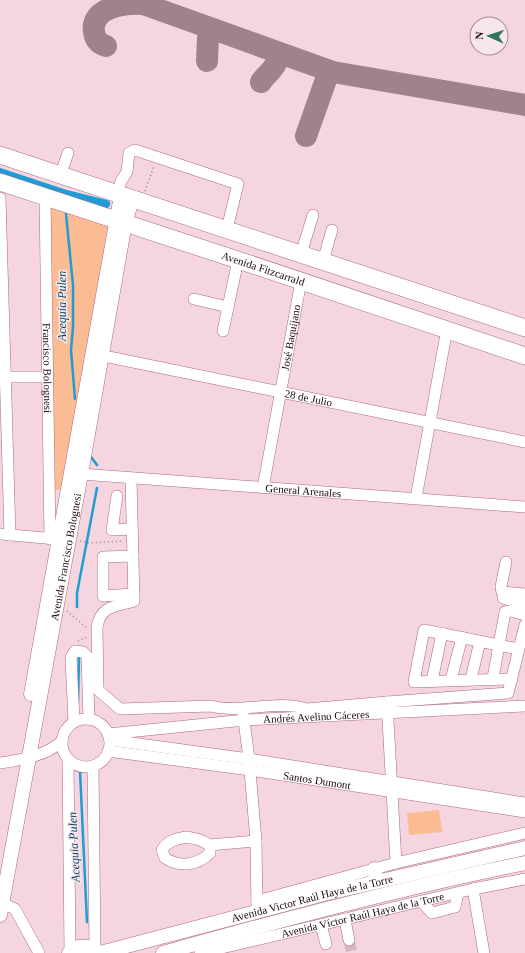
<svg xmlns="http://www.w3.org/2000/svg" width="525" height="953" viewBox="0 0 525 953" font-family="'Times New Roman',serif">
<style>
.green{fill:#fcbc93}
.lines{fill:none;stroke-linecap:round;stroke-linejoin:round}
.stream{stroke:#1c9dd5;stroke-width:2.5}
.canal{stroke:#1c9dd5;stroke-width:8}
.taxiway{stroke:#a0828e;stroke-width:22}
.minor-tunnel{stroke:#d5b6c1;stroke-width:11;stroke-dasharray:11 5.5;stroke-linecap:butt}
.minor-casing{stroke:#ae6785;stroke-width:12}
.major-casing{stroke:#ae6785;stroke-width:15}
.highway-casing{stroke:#ae6785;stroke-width:18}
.path{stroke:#9c7e89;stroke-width:1.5;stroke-dasharray:1 3;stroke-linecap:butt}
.minor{stroke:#fff;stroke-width:11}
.major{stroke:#fff;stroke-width:14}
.highway{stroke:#fff;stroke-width:17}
.labels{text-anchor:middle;stroke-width:3;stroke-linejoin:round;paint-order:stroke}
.street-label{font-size:11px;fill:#1f0511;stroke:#f7e7ed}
.water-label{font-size:12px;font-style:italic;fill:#064a67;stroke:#f7e7ed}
</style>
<rect width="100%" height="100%" fill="#f5d5e0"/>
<path class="green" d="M48,204l64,22 -48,264h-10z
M439,810l3,22 -33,3 -2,-22z"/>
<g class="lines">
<path class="stream" d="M66,214l7,71v42l-2,23 4,49
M91,457l6,8
M77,607v-14l20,-105
M78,703l1,-45
M80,771l7,151"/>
<path class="canal" d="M0,172l66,22 40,10"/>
<path class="taxiway" d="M132,0l201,72 192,33
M106,46c-7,-2 -11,-7 -12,-14 -4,-25 32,-29 48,-28
M207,61l1,-24 8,-6
M261,82c6,-10 22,-17 13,-31
M306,136l23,-65"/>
<path class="minor-tunnel" d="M349,940l3,13"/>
<defs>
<g id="minor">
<path d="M60,176l8,-23"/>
<path d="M117,195l4,-14 6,-9 2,-19 6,-3 103,34 -11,45"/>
<path d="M0,198l10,337"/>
<path id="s1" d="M45,198l5,341"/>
<path d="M301,254l12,-39"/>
<path d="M323,261l9,-31"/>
<path d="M194,299l34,8"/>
<path d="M223,331l15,-71"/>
<path id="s2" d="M94,354l431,88"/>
<path d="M5,377h42"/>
<path id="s3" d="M81,474l444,33"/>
<path d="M131,478l3,123c-19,6 -33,4 -37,26l1,63 22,19 91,-3c31,8 65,-7 96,3l80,-7 9,161"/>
<path id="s4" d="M263,488l38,-207"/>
<path d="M117,496l-5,34 20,-1"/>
<path d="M416,498l31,-169"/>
<path d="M0,534l56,5"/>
<path d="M133,556l-30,1v39l31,-2"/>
<path d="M506,562l-5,25 1,5 23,2"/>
<path d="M503,598l22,7"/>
<path d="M493,678l12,-66 6,-1 14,4"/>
<path d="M471,679l9,-38"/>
<path d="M512,679l-98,3 10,-52 94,19"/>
<path d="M451,680l11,-43"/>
<path d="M432,681l10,-48"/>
<path d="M387,702l121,-9 17,-68"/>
<path d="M243,713l6,46 7,82 1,68"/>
<circle cx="86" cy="743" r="24"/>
<path d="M74,722l-3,-65 4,-6 8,1 4,4 2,63"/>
<path id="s5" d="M108,734l137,-14 280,-14"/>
<path d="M110,740l139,19 276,44"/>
<path id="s6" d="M108,751l142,19 275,42"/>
<path d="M68,760l2,191"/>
<path d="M0,763c21,-3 46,-7 62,-22"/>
<path d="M93,766l2,184"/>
<path d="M186,837c9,1 19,3 24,10v6c-12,12 -30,15 -45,5l-3,-8c5,-9 14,-11 24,-13z"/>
<path d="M209,845l47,-4"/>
<path d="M473,889l11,64"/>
<path d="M257,901l139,-38 129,-30"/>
<path d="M422,902l10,11 23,-6 3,-14"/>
<path d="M2,903l13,6 24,44"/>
<path d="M345,920l4,20"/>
<path d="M321,925l5,19"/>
<path id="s7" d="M200,953l273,-64 52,-10"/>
</g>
<g id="major">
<path d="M31,694l90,-498"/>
<path d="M374,869l3,12"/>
<path id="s8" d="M0,915l81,-441 44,-251 7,-23"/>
<path d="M69,953c8,-9 21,-8 30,0"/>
<path id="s9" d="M100,953l224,-59 201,-46"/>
<path d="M163,953c120,-34 240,-65 362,-90"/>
</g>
<g id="highway">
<path d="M0,155l525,173"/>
<path id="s10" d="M0,182l238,78 287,96"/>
</g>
</defs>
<use href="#minor" class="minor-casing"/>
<use href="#major" class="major-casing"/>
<use href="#highway" class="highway-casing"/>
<path class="path" d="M145,191l9,-25
M80,541l9,2 33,-2
M67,611l20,17
M78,641l9,-4"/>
<use href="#minor" class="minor"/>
<use href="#major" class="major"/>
<use href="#highway" class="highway"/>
</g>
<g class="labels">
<g class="street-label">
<text dy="4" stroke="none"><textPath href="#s10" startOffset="277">Avenida Fitzcarrald</textPath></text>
<text dy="4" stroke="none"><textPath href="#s4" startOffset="153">José Baquíjano</textPath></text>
<text dy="4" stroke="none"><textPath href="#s1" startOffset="170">Francisco Bolognesi</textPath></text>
<text dy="4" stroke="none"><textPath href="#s2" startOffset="219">28 de Julio</textPath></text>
<text dy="4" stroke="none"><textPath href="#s3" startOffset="223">General Arenales</textPath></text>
<text dy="4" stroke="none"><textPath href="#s8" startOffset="364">Avenida Francisco Bolognesi</textPath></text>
<text dy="4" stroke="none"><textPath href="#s5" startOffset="209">Andrés Avelino Cáceres</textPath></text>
<text dy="4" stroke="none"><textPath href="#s6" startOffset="211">Santos Dumont</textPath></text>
<text dy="4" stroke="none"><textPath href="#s9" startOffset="219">Avenida Victor Raúl Haya de la Torre</textPath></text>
<text dy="4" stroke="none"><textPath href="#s7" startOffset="167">Avenida Víctor Raúl Haya de la Torre</textPath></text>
</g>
<g class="water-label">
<text transform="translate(62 306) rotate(-90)" y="4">Acequia Pulen</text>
<text transform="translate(74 847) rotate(-93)" y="4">Acequia Pulen</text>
</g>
</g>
<g transform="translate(489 36) rotate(273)"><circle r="19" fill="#f7e7ed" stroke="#a18d95"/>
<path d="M0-3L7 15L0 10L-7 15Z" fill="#327362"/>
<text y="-6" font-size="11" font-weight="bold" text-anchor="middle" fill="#1f0511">N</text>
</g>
</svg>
